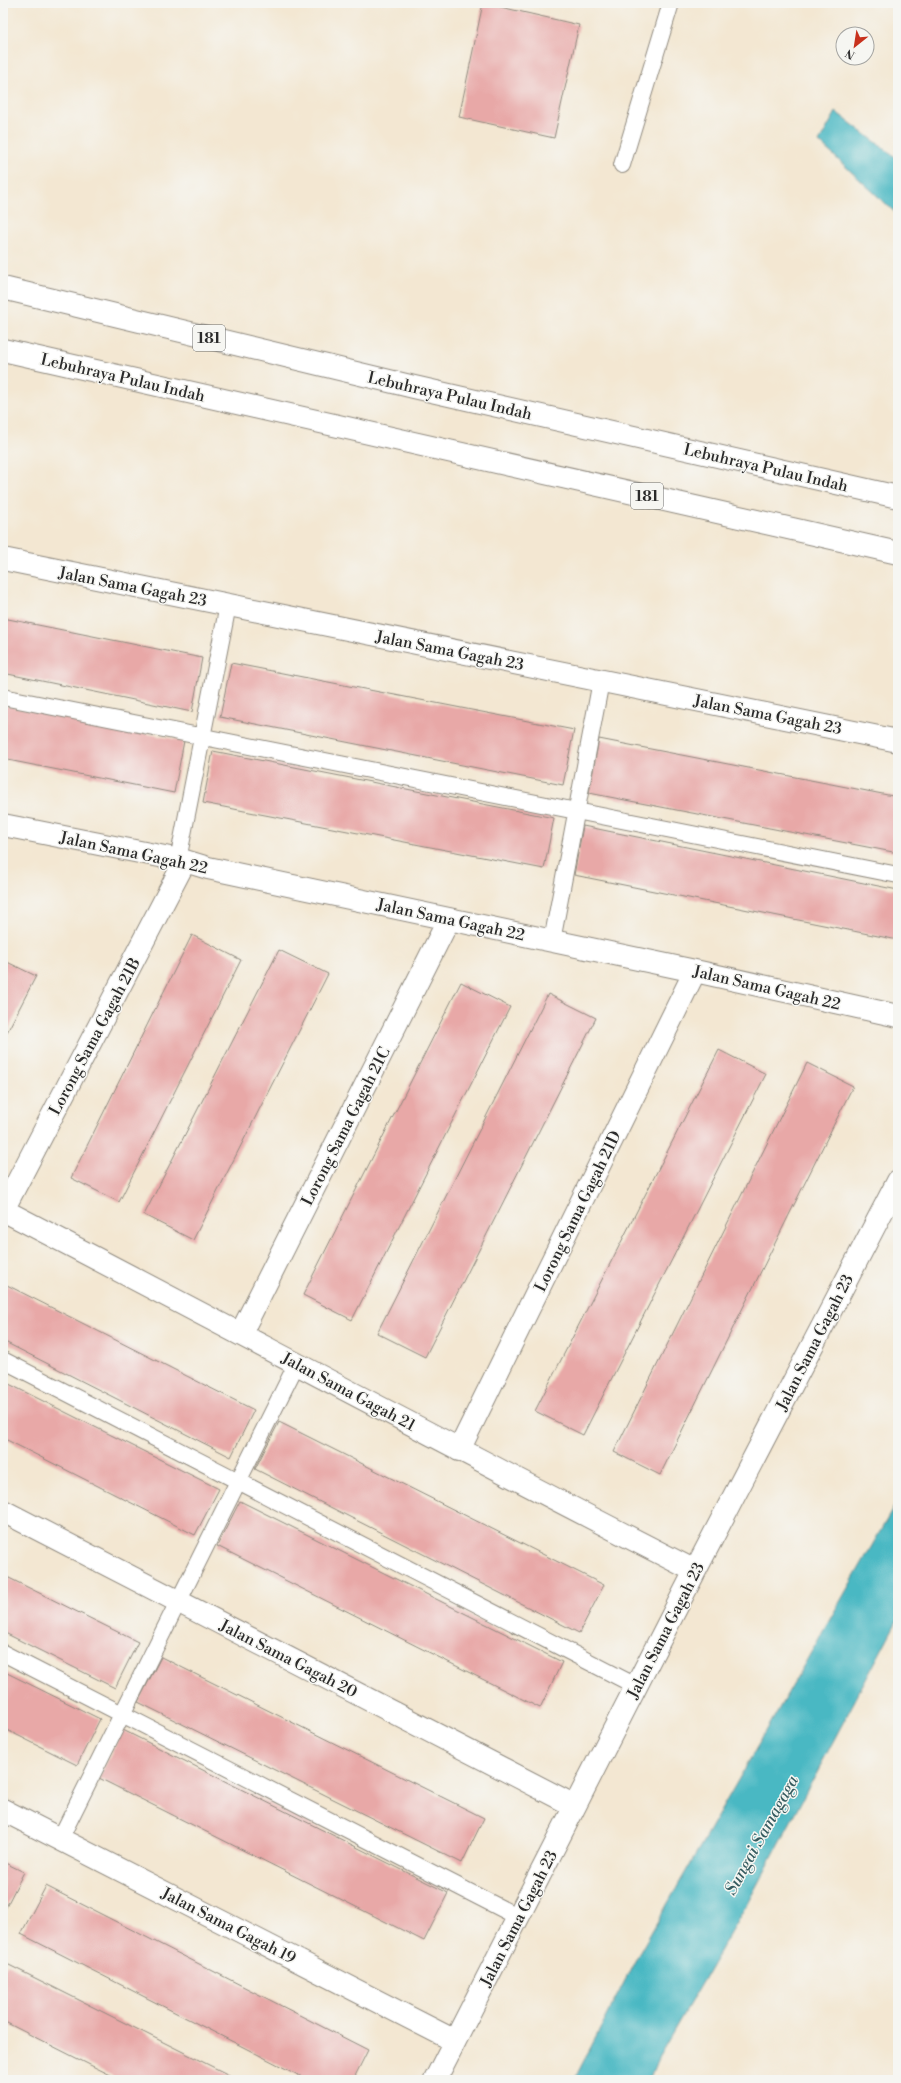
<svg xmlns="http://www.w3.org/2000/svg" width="901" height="2083" viewBox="0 0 901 2083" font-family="'Libre Bodoni',serif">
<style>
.water{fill:#4ab8c3;stroke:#3a7277}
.building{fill:#e8a8a7}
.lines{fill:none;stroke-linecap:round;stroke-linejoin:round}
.lane-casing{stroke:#8f897e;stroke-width:18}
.street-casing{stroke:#8f897e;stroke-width:24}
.primary-casing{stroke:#8f897e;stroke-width:24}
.lane{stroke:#fff;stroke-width:16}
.street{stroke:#fff;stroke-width:22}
.primary{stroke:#fff;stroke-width:22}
.labels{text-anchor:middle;stroke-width:3;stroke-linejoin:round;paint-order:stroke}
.shield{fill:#f6f6f2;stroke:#686867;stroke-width:1}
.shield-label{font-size:15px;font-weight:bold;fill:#2b2b2b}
.street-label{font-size:16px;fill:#2b2b2b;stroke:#f6f6f2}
.water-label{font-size:17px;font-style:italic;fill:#365c60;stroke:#f6f6f2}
</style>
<rect width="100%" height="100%" fill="#f6f6f2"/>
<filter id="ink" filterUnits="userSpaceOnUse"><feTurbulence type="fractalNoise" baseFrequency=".025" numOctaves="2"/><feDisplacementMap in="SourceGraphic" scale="8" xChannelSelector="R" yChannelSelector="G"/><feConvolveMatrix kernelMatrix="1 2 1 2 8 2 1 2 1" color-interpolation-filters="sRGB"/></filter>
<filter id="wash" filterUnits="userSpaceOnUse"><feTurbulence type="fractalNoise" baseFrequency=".012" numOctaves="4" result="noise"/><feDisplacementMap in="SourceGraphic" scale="16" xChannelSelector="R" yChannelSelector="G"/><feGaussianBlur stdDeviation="0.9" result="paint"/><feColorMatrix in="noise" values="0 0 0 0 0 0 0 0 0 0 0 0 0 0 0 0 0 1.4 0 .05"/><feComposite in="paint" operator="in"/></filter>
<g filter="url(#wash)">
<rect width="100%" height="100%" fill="#f3e7d2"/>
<path class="water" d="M836,112l62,47v56l-79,-73z
M898,1500v119l-151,285 -89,154 -9,22h-75l62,-121z"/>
<g id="blocks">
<path class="building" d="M483,3l96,22 -25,113 -95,-21z
M3,618l199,40 -10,54 -189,-39z
M231,663l343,67 -11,55 -343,-68z
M3,705l181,36 -10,52 -171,-34z
M599,739l299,58v56l-309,-60z
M213,751l341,67 -10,51 -341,-66z
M583,826l315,64v50l-324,-65z
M192,935l49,25 -122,242 -48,-24z
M279,950l49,24 -135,266 -49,-25z
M3,960l33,16 -33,64z
M461,982l49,25 -158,313 -49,-25z
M548,994l48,24 -171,339 -48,-24z
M719,1050l47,24 -183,361 -48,-24z
M807,1063l46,23 -193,389 -46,-23z
M3,1283l251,127 -23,47 -228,-116z
M3,1381l216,108 -24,46 -192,-97z
M279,1422l325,163 -25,48 -324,-164z
M240,1501l322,161 -22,46 -323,-162z
M3,1575l135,67 -23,46 -112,-56z
M161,1657l323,161 -22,45 -324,-161z
M3,1671l97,48 -23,46 -74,-37z
M123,1730l325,163 -24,48 -325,-163z
M3,1862l21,10 -21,41z
M46,1886l322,164 -15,30h-45l-287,-146z
M7,1964l232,116h-118l-31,-15 -87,-44v-50z"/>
</g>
</g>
<g filter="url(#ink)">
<use href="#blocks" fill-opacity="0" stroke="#8f897e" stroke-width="1"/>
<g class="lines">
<defs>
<path id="lane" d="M622,165l49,-162
M3,697l895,178
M178,860l50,-255
M552,941l49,-260
M3,1360l633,326
M3,1653l515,264
M60,1839l237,-476"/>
<path id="street" d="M3,559l895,182
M3,825l182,36 23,7 487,103 203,45
M3,1210c231,120 460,243 692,361
M3,1210l182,-349
M241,1333l208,-414
M459,1450l236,-479
M3,1511l572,295
M3,1810l452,231
M435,2080l260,-509 203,-390"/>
<path id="primary" d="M3,288l411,99 484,110
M3,350l895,203"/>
</defs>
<use href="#lane" class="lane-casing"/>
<use href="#street" class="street-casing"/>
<use href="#primary" class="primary-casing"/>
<use href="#lane" class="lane"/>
<use href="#street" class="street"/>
<use href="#primary" class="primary"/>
</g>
</g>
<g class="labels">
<g class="shield">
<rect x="193" y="325" width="32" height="26" rx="3"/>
<rect x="631" y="483" width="32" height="26" rx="3"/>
</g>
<g class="shield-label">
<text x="209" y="343">181</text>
<text x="647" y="501">181</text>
</g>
<g class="street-label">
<text transform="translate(123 377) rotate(13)" y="6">Lebuhraya Pulau Indah</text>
<text transform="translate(450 395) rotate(13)" y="6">Lebuhraya Pulau Indah</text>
<text transform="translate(766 467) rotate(13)" y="6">Lebuhraya Pulau Indah</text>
<text transform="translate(133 586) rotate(11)" y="6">Jalan Sama Gagah 23</text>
<text transform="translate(450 650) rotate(11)" y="6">Jalan Sama Gagah 23</text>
<text transform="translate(768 714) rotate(11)" y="6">Jalan Sama Gagah 23</text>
<text transform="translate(134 852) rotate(12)" y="6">Jalan Sama Gagah 22</text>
<text transform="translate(451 919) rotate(12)" y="6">Jalan Sama Gagah 22</text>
<text transform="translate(767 987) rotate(13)" y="6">Jalan Sama Gagah 22</text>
<text transform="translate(94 1036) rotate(-62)" y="6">Lorong Sama Gagah 21B</text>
<text transform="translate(345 1126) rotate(-63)" y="6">Lorong Sama Gagah 21C</text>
<text transform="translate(577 1211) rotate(-64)" y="6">Lorong Sama Gagah 21D</text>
<text transform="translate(814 1342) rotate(-63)" y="6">Jalan Sama Gagah 23</text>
<text transform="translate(349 1391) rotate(28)" y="6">Jalan Sama Gagah 21</text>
<text transform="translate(665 1630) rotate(-63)" y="6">Jalan Sama Gagah 23</text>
<text transform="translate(289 1658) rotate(27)" y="6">Jalan Sama Gagah 20</text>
<text transform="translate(518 1918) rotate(-63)" y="6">Jalan Sama Gagah 23</text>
<text transform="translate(229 1925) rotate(27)" y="6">Jalan Sama Gagah 19</text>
</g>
<g class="water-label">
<text transform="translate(761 1835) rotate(-61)" y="6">Sungai Samagaga</text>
</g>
</g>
<rect width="901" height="2083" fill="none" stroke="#f6f6f2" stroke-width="16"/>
<g transform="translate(855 46) rotate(210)"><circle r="19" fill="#f6f6f2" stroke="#a5a5a2"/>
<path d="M0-3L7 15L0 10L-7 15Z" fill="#c8321e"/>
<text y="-6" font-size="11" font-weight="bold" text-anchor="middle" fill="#2b2b2b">N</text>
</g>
</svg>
